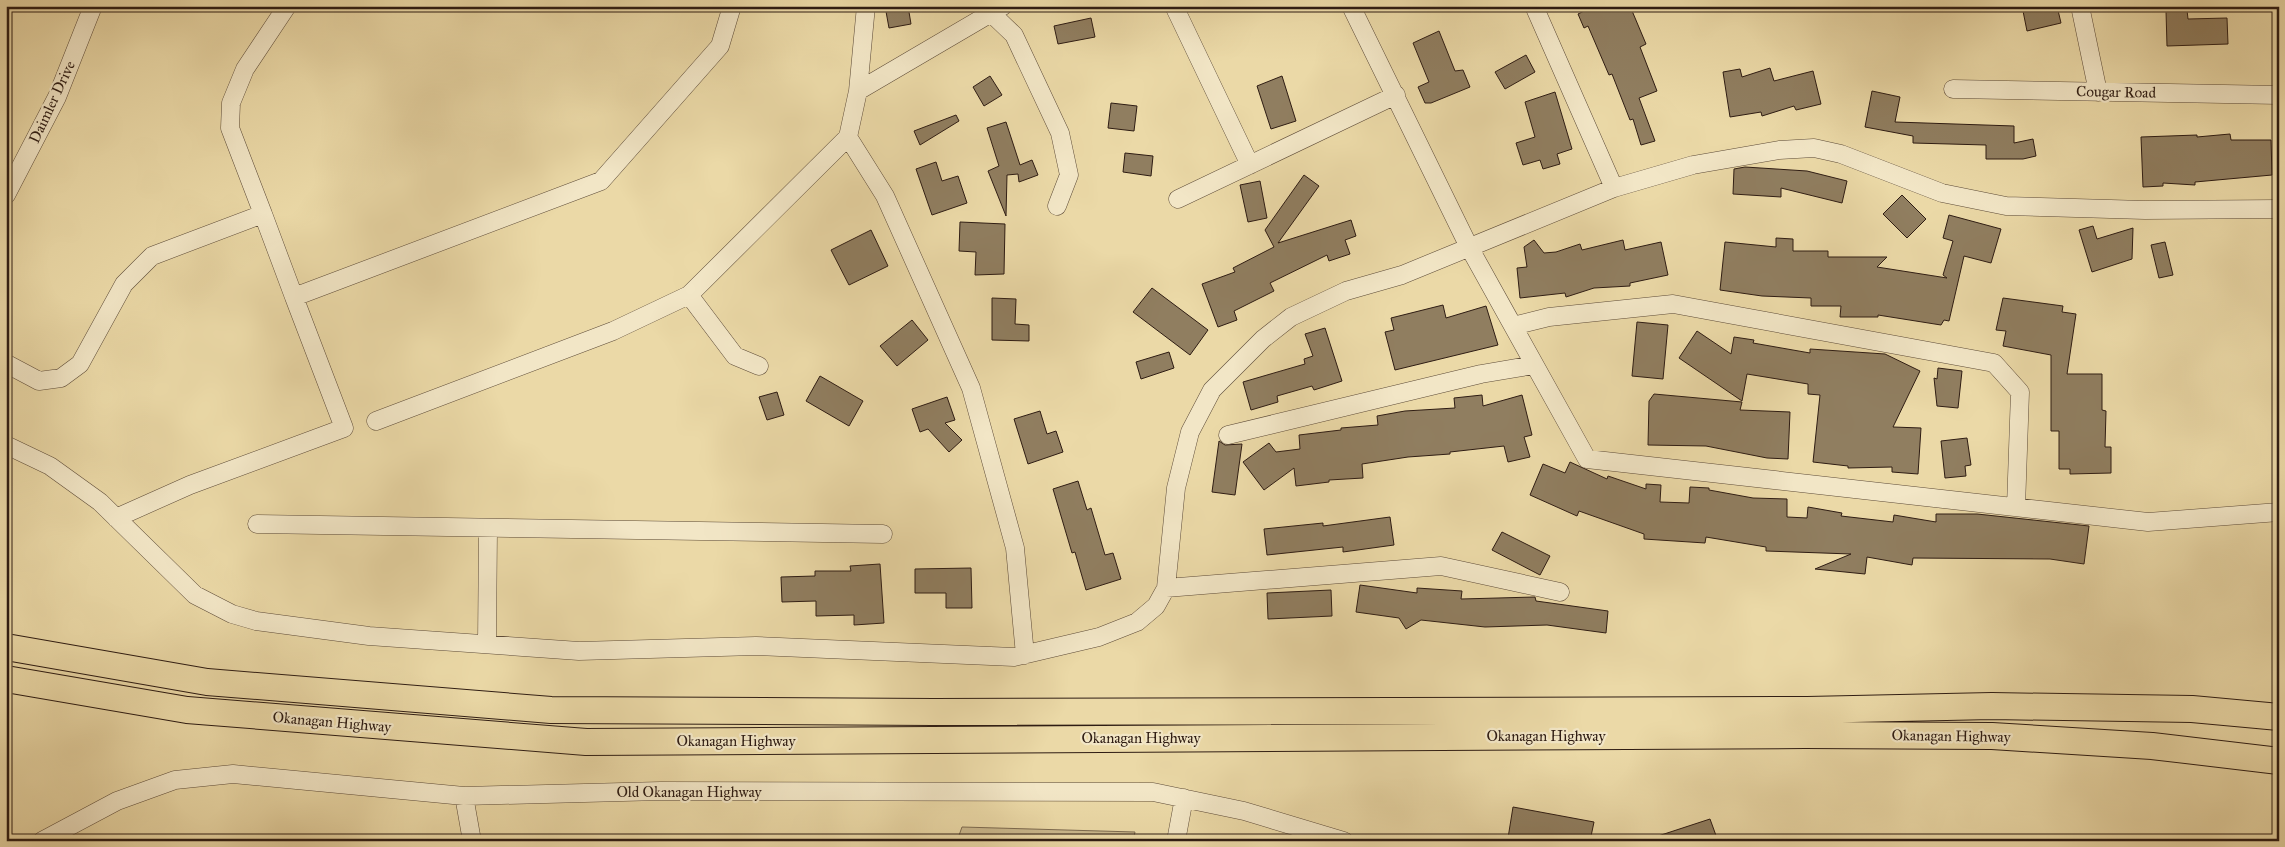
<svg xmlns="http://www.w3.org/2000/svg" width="2285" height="847" viewBox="0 0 2285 847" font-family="'IM FELL Great Primer',serif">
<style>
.green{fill:#cbb98e;stroke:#7c6a50}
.building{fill:#907e60;stroke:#2e1c13}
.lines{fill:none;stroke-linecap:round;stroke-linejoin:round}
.minor-casing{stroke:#5d4b38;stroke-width:19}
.highway-casing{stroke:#2e1c13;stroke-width:28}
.minor{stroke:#f2e6c6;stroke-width:18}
.highway{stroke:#ebd9a7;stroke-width:26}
.labels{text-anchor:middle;stroke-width:4.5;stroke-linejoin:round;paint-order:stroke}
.street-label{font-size:15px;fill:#2e1c13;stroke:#f2e6c6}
</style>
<rect width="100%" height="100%" fill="#ebd9a7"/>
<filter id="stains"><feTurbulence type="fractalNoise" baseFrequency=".004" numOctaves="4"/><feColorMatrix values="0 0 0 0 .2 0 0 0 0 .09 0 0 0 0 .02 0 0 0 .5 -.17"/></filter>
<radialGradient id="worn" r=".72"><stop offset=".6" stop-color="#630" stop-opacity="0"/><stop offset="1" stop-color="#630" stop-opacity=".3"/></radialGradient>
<path class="green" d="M962,827l173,5 -2,9h-176z"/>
<path class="building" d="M885,6h23l3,18 -22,4z
M1594,6h36l16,38 -6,3 17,44 -18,7 16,43 -14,4 -8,-26 -3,1 -18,-46 -3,1 -21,-49 -4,2 -6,-14z
M2022,6h35l4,17 -34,8z
M2187,10l1,9 39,-1 1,26 -61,2 -1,-35z
M1091,18l4,19 -37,7 -4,-18z
M1439,31l16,40 8,-1 7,17 -39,16h-6l-7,-16 11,-5 -16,-39z
M1526,55l9,17 -30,17 -10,-17z
M1770,68l4,13 39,-10 8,33 -25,6 -2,-4 -32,10 -1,-4 -31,5 -7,-45 17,-3 2,8z
M990,76l12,19 -18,11 -11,-19z
M1282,76l14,45 -25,8 -14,-43z
M1872,91l28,6 -5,25 119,4v17l19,-4 3,17 -13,3h-37v-14l-73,-2v-7l-48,-9z
M1555,92l17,57 -15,5 3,10 -17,5 -3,-9 -17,5 -7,-22 19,-6 -10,-35z
M1111,103l26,3 -3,25 -26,-3z
M956,115l3,6 -39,24 -6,-14z
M1006,122l14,43 12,-5 6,15 -19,7 -1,-8 -11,1 -1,41 -18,-45 11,-5 -12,-38z
M2230,134l1,6h40l1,35 -77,7v3l-32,-2v3l-20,1 -2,-50 56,-2v2z
M1125,153l28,3 -2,20 -28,-4z
M936,162l6,19 16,-5 9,27 -35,12 -16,-46z
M1745,167l62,4 40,10 -5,22 -61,-15v9l-48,-3 1,-25z
M1304,175l15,11 -41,57 73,-23 5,16 -11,4 5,14 -21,7 -2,-6 -57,28 4,8 -40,20 3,9 -19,7 -16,-43 33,-12 -2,-4 41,-21 -9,-17z
M1260,181l7,37 -19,4 -8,-37z
M1902,195l24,24 -19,19 -24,-24z
M1949,215l52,14 -10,34 -27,-7 -15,65 -5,-1 -3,5 -63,-10v2h-38l1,-11h-30v-8l-49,-2 -42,-6 5,-48 51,5v-9l17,1v12h35v6h59l-10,10 70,11 -4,-3 10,-34 -10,-3z
M960,222l45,2 -1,50 -29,1 1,-23 -17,-1z
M2093,226l4,13 36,-11 -1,31 -40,13 -13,-42z
M871,230l17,36 -39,19 -18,-35z
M1534,240l10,13 12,-1 24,-8 2,6 41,-10 2,10 36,-8 7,33 -38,8v3l-36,2 -28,9 -1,-4 -45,5 -3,-30 10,-1 -3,-20z
M2165,242l8,33 -14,3 -8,-33z
M1152,288l56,42 -18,25 -57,-43z
M992,298l24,1 -1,25 14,1v16l-37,-1z
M2003,298l60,8 -1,6 14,2 -9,60h35v36l4,1 -1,36h6v26l-41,1v-5h-11v-38h-8v-76l-48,-9 3,-15 -10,-1z
M1443,305l3,13 40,-12 12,39 -103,25 -10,-38 9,-2 -3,-12z
M912,320l16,20 -31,26 -17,-20z
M1637,322l31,3 -5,54 -31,-3z
M1325,328l17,53 -28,9 -2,-4 -35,10 1,6 -27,8 -8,-28 62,-18 -1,-5 9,-3 -8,-22z
M1697,331l34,23 3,-17 20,3 -1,3 57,10v-4l75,5 35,17 -27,56 28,1 -3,46 -26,-2v-5l-44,1v-2l-35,-4 7,-67 -12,-1v-10l-61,-10 -5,27 -63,-43z
M1169,352l5,16 -33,11 -5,-17z
M1938,368l24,3 -4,37 -21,-2 -3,-28 3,1z
M820,376l43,25 -14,25 -43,-25z
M777,392l7,23 -17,5 -8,-23z
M1654,394l88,8 -2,8 50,2 -2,47 -21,-1 -61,-12 -58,-1 1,-44z
M1482,395l1,11 39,-11 10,40 -8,2 6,20 -22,5 -4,-16 -54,6v2l-42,3 -46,7 1,14 -34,2v2l-33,4 -2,-18 -30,22 -21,-28 26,-19 7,9 24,-3 -1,-14 42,-5v-2l37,-3 -1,-9 28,-5 50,-3 -1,-10z
M947,397l8,23 -10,3 17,17 -13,12 -21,-23 -8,3 -8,-23z
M1040,411l7,23 9,-3 7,21 -35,12 -14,-45z
M1967,438l4,27 -6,1 1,10 -21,2 -4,-37z
M1219,441l6,4 17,-1 -7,51 -23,-3z
M1570,462l37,17 1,-3 38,13v-5l15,1 -1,17 29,1 1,-16 19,1v2l44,8 34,1v18l20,1 1,-11 34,6 -1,3 52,6 1,-7 42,7v-8h41l112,12 -5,38 -34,-5 -137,-1 -1,7 -45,-8 -2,17 -50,-5 36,-15 -85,-3v-4l-60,-10 -1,6 -61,-4v-5l-65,-23 -2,5 -47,-21 13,-31 22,9z
M1078,481l9,29 4,-2 14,47 8,-2 8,26 -35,11 -11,-38 -3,1 -19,-64z
M1390,517l4,28 -51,7v-5l-76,8 -3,-26 59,-6v3z
M1502,532l48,24 -10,19 -48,-25z
M880,564l4,59 -30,2v-10l-38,1v-15l-34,1 -1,-25 34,-1v-5h36l-1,-5z
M971,568l1,40h-26v-15h-31v-24z
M1360,585l57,8v-5l45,3 -1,8 74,-2 1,4 72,10 -2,22 -59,-8 -62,2 -64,-7 -15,9 -7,-11 -43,-6z
M1331,590l1,26 -64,3 -1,-26z
M1513,807l81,15 -4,19h-65l-17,-3z
M1710,819l8,22h-65l-1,-3z"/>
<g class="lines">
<defs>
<path id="minor" d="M1174,6l76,159
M1351,6l118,241 118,212 561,63 131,-10
M1534,6l80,182
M2080,6l18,86
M992,14l22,21 46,98 9,42 -12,31
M1953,89l326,6
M858,91l8,-85
M848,137l37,59 86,192 44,160 10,107
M6,195l51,-98 36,-91
M1178,199l218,-104
M263,214l-33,-86 1,-25 14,-34 42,-63
M689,295l46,61 24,10
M1513,326l36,-9 124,-13 321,59 26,29 -4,115
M7,364l32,17 22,-3 19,-14 44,-80 28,-28 111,-42 31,83 307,-116 119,-135 12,-40
M376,421l237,-90 76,-36 159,-158 10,-46 145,-85
M1228,435l253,-61 53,-9
M6,445l44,21 50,36 95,93 37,19 24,7 113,15 210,15 177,-5 258,11 85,-20 38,-15 19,-16 10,-18 10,-100 14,-56 22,-42 51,-51 28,-22 55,-26 56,-16 212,-87 79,-23 86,-15 35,-2 27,6 101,39 64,13 139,4 134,-1
M116,518l74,-33 154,-57 -50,-131
M257,524l626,10
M1166,588l275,-22 119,26
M487,644l1,-116
M464,796l8,45
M42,841l75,-40 58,-21 58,-6 231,22 197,-5 492,1 91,19 100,30
M1176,841l8,-43"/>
<path id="highway" d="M6,647l201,35 344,28 383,2 873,-2 185,-4 200,3 87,8
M6,679l181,31 399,32 1219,-7 187,1 160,10 127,15"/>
</defs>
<use href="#minor" class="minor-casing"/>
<use href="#highway" class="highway-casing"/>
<use href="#minor" class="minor"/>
<use href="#highway" class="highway"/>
</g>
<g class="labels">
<g class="street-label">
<text transform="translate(2116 92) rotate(1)" y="5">Cougar Road</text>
<text transform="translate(52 102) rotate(-65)" y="5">Daimler Drive</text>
<text transform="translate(332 722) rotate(5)" y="5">Okanagan Highway</text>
<text x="1546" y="741">Okanagan Highway</text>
<text transform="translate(1951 736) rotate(1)" y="5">Okanagan Highway</text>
<text x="1141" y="743">Okanagan Highway</text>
<text x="736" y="746">Okanagan Highway</text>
<text x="689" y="797">Old Okanagan Highway</text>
</g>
</g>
<rect width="2285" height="847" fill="none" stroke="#ebd9a7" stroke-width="25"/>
<rect x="8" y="8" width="2270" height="832" fill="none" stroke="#2e1c13" stroke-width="2.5"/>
<rect x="12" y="12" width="2260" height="822" fill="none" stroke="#2e1c13"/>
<rect width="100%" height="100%" filter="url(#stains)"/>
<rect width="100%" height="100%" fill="url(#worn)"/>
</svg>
